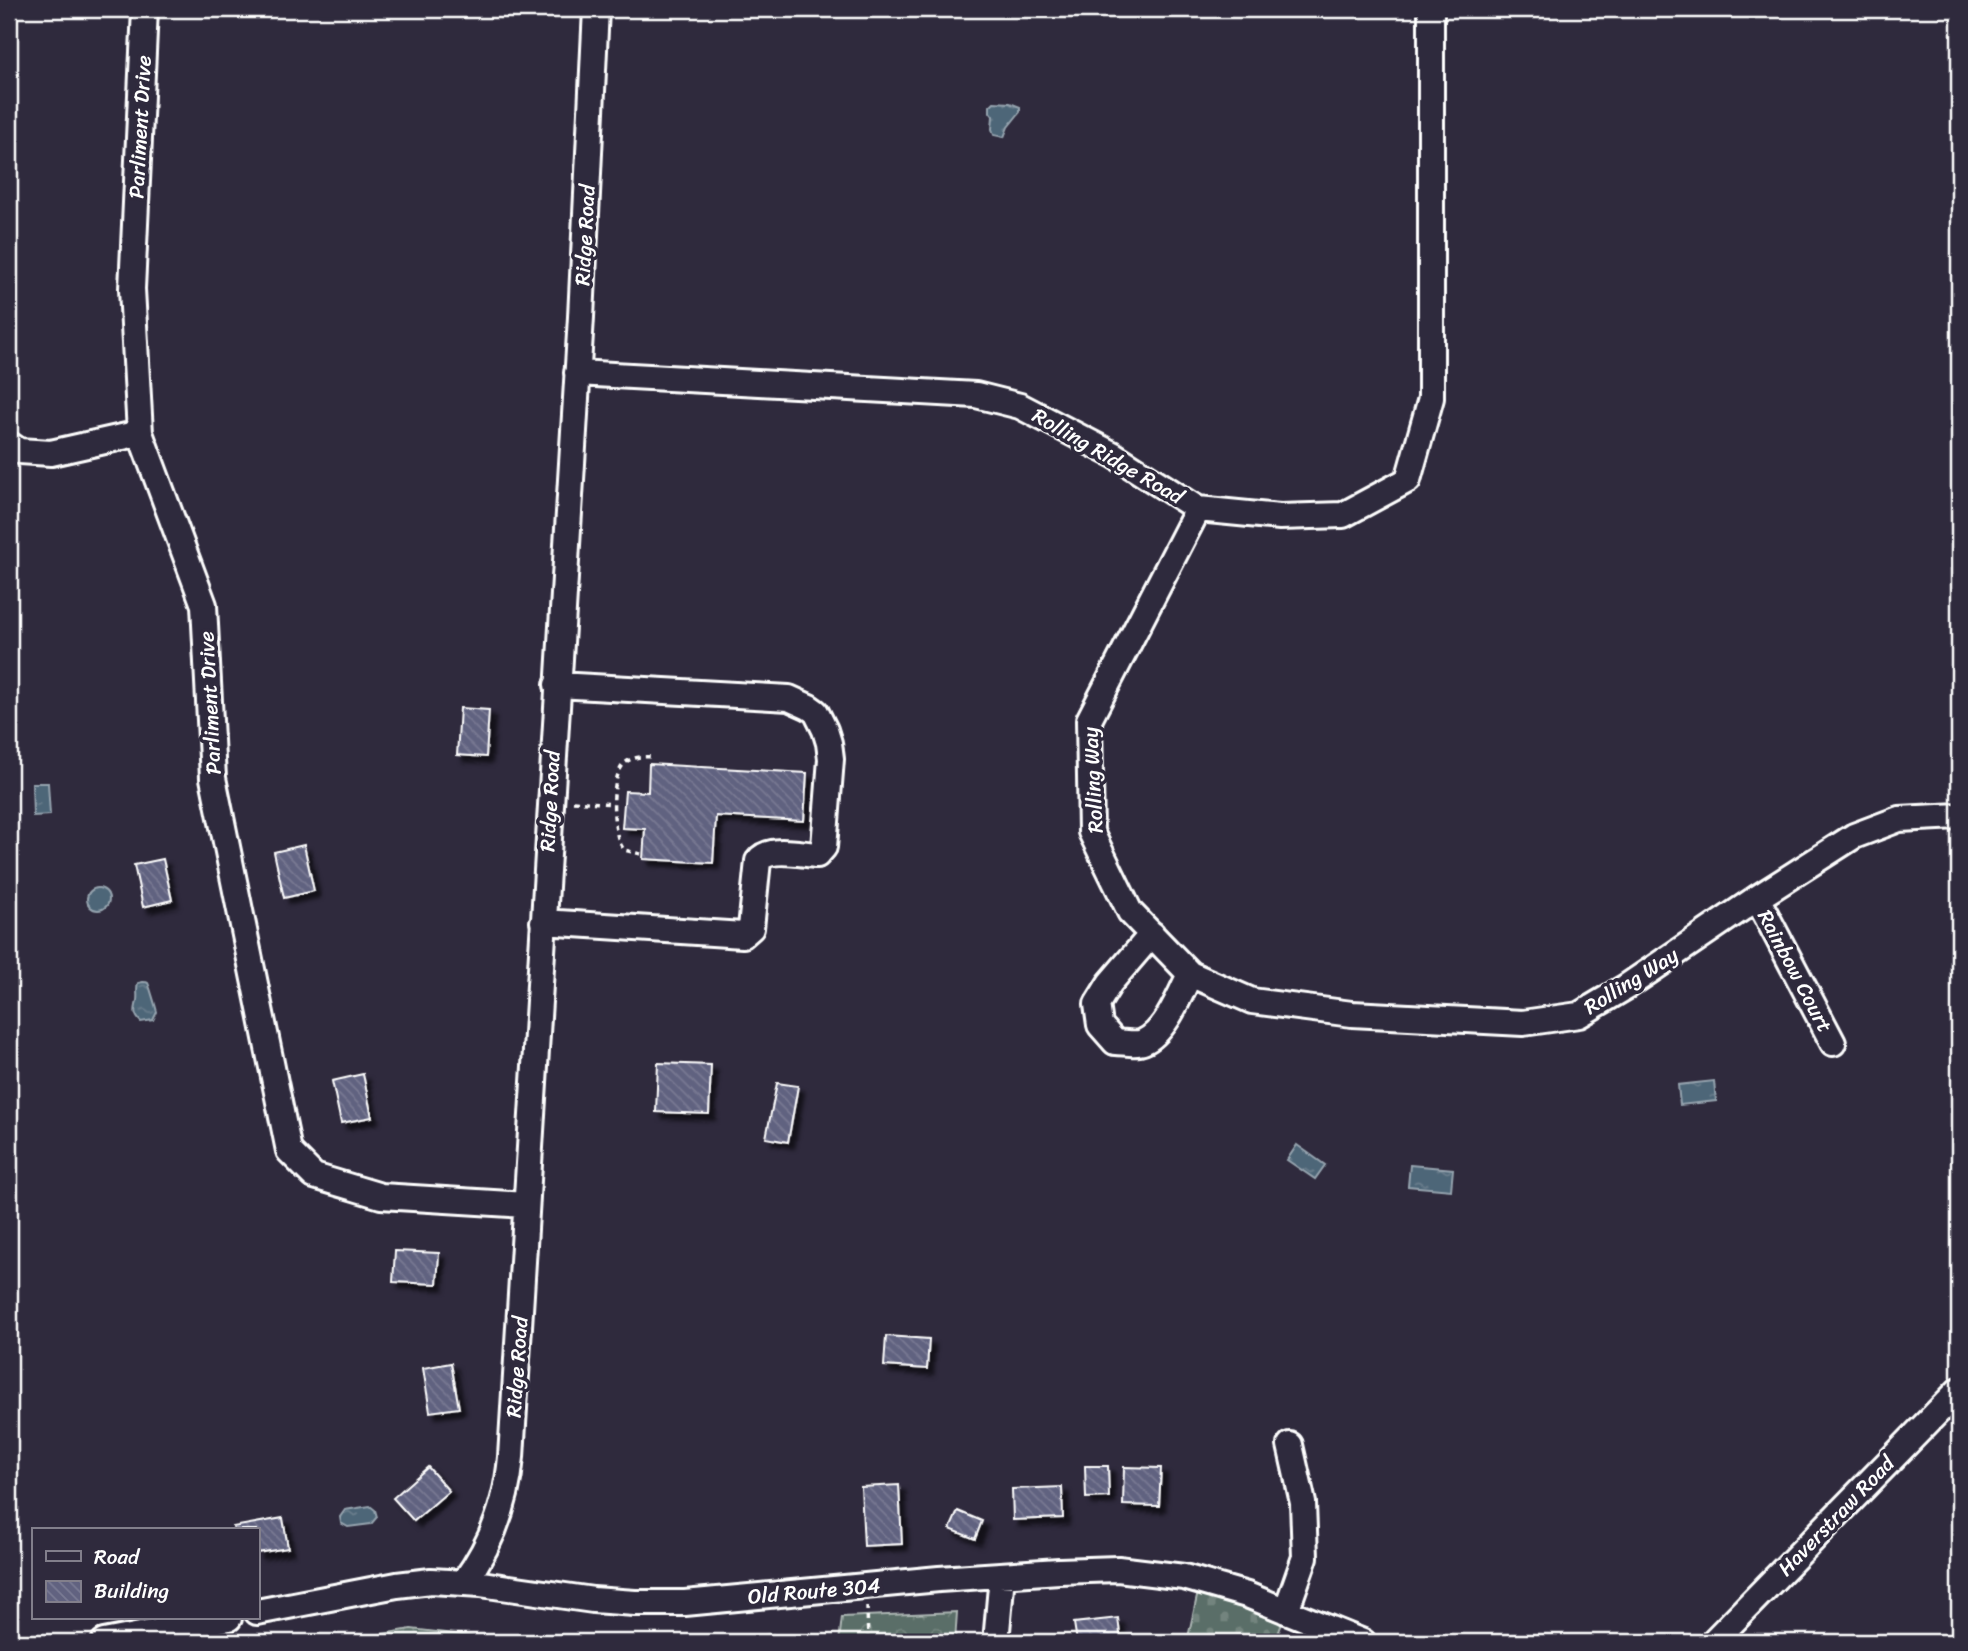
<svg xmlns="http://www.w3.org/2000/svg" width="1968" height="1651" viewBox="0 0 1968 1651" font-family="Sriracha,sans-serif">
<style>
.forest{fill:url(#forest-crowns);stroke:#acb6b3;stroke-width:2}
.cemetery{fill:url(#cemetery-stones);stroke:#acb6b3;stroke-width:2}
.water{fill:url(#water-ripples);stroke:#95a3ae;stroke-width:2}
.building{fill:url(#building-back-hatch);stroke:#fff;stroke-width:2;filter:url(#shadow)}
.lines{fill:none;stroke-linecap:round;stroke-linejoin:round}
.minor-casing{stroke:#fff;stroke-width:30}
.path{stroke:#fff;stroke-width:3.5;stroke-dasharray:5 5;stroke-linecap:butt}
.minor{stroke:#2f2a3d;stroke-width:24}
.labels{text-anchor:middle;stroke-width:7;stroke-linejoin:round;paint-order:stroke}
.street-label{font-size:21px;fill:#fff;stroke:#2f2a3d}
</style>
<defs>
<pattern id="forest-crowns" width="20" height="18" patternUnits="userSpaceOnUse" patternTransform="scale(1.75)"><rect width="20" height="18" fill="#5a6e67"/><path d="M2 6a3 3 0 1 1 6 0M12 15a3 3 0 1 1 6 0" fill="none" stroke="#73847e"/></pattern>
<pattern id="cemetery-stones" width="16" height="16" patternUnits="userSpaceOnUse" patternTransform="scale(1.75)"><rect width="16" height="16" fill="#5a6e67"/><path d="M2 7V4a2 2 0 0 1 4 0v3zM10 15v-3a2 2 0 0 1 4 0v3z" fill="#73847e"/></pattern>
<pattern id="water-ripples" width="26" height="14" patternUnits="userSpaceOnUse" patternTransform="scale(1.75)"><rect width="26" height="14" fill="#4e6678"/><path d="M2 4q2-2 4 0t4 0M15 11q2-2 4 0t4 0" fill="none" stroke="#697d8c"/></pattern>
<pattern id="building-back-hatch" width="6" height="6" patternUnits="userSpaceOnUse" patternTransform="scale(1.75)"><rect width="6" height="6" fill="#616280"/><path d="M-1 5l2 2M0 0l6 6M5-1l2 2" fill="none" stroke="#797a93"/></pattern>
<filter id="shadow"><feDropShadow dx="6" dy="6" stdDeviation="2" flood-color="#0009"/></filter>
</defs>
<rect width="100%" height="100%" fill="#2f2a3d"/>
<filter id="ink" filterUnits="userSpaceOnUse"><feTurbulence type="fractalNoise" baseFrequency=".0143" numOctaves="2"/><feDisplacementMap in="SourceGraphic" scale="14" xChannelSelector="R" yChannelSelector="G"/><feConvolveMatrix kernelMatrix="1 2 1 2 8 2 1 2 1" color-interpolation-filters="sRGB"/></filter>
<g filter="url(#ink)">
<path class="forest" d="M957,1612l-2,30h-116l3,-25z
M411,1629l111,13h-184z
M773,1634l-1,8h-77z"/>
<path class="cemetery" d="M1198,1592l86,26 -9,24h-88z"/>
<path class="water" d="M994,102l16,1 10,4v5l-12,15 -4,10 -10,-2 -2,-6 1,-13 -3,-4v-6z
M32,783h16l2,32 -17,1z
M87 899a11 11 0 1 1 22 0a11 11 0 1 1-22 0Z
M143,982c2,0 4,0 5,1 1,1 8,25 9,29l-4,8 -12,2c-8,-8 -6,-12 -4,-21 1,-7 -1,-12 1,-18z
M1714,1081l2,20 -36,4 -2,-20z
M1297,1145l28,20 -10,14 -28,-19z
M1410,1165l43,4 -2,21 -43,-4z
M370,1506l5,4 2,7 -6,7 -23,3 -7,-4 -1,-6 5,-7z"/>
<path class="building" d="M460,708l29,2 -3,47 -29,-2z
M649,764l158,9 -3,48 -88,-5 -3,47 -70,-4 2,-30 -23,-1 3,-37 23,1z
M304,845l10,46 -30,7 -10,-46z
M163,859l9,41 -29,7 -9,-42z
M658,1063l53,2 -2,49 -53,-2z
M363,1074l9,43 -31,6 -9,-42z
M777,1083l21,3 -10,56 -22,-4z
M395,1251l44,2 -2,31 -44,-2z
M886,1336l43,3 -2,30 -43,-3z
M451,1363l8,45 -29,4 -7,-44z
M1085,1466h23l1,31 -23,1z
M428,1467l21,24 -35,30 -21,-23z
M1124,1467l37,1 -2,38 -36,-1z
M899,1485l3,59 -38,2 -3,-59z
M1062,1487l1,31 -50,2 -1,-31z
M958,1511l24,10 -7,18 -25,-10z
M283,1518l5,30 -31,5v-23h-23l-1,-3z
M1118,1618l3,24h-44l-3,-19z"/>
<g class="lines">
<defs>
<path id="minor" d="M145,9l-13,280 8,144 64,172 9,173 76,373 25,25 67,20 145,9
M577,373l399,22 44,11 94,49 84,54 82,8 63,-2 65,-35 23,-82v-389
M9,444l10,7 32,2 89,-20
M1198,509l-109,211 2,112 39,80 60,62 62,27 100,13 171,9 56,-8 47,-28 131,-89 97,-62 45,-17 60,-3
M1757,898l76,145
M543,922l200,13 8,-7 7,-67c10,-15 42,-7 59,-6l7,-8 7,-88 -2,-16 -4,-13 -9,-18 -7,-5 -20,-9 -232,-13
M1152,934l-42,49 -13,21 3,21 15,17c8,0 21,3 28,0 22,-9 37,-47 47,-68
M464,1582c28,-38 43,-78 47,-125l70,-1140 15,-308
M1286,1611l19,-54 -2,-54 -13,-58
M257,1612l140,-27 34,-4 50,3 112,16 42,3h50l254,-24 120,-8 59,-2 66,8 63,18 116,47
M104,1642l125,-24
M996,1642l6,-67
M1713,1642l246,-252"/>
</defs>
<use href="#minor" class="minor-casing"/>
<path class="path" d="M573,801l40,3
M641,854l-17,-4c-3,-5 -6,-10 -7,-16 -5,-16 -6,-59 8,-71 7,-6 17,-7 27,-6
M867,1606l1,36"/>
<use href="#minor" class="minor"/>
</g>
</g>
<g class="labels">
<g class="street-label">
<text transform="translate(140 127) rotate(-87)" y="7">Parliment Drive</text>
<text transform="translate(585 235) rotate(-87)" y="7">Ridge Road</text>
<text transform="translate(1108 456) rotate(30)" y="7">Rolling Ridge Road</text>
<text transform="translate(210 703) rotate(-93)" y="7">Parliment Drive</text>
<text transform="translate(1093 780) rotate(-93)" y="7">Rolling Way</text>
<text transform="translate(550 801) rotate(-87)" y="7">Ridge Road</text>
<text transform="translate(1795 971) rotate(62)" y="7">Rainbow Court</text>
<text transform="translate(1631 981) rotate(-32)" y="7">Rolling Way</text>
<text transform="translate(517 1367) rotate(-86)" y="7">Ridge Road</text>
<text transform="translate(1836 1516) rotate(-46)" y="7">Haverstraw Road</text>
<text transform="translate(814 1591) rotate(-5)" y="7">Old Route 304</text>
</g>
</g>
<rect width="1968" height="1651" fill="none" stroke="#2f2a3d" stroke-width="35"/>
<rect x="18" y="18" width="1933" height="1616" fill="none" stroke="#fff" stroke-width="2.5" filter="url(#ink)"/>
<rect x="32" y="1528" width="228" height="91" fill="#2f2a3d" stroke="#827f8b" stroke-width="2"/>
<rect x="46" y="1551" width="35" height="10" fill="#2f2a3d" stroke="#827f8b" stroke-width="2"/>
<text x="94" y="1564" font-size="21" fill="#ffffff">Road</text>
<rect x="46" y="1581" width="35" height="21" fill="url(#building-back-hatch)" stroke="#827f8b" stroke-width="2"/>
<text x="94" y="1598" font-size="21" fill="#ffffff">Building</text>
</svg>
